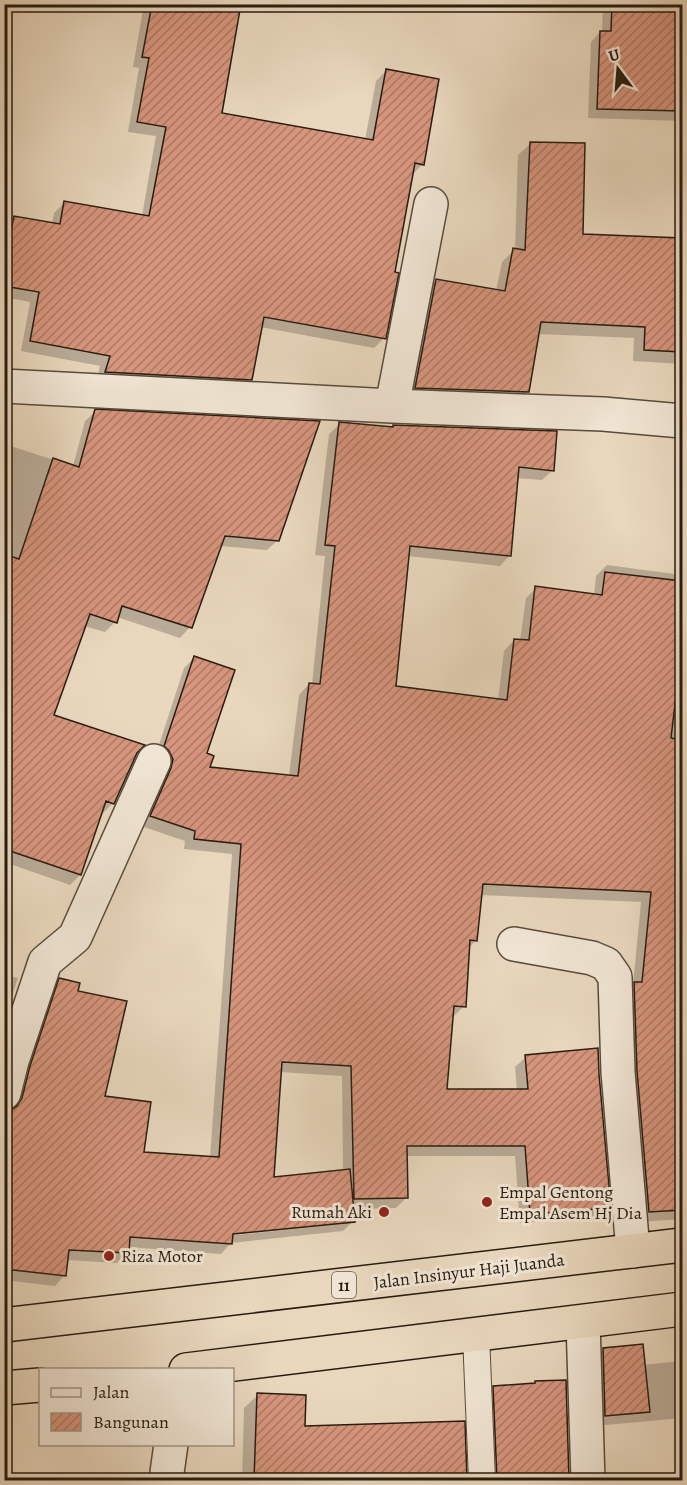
<svg xmlns="http://www.w3.org/2000/svg" width="687" height="1485" viewBox="0 0 687 1485" font-family="Alegreya,serif">
<style>
.shadow{fill:#0003;fill-rule:evenodd}
.building{fill:url(#building-hatch);stroke:#271c10;stroke-width:1.5}
.lines{fill:none;stroke-linecap:round;stroke-linejoin:round}
.service-casing{stroke:#584b3c;stroke-width:28}
.minor-casing{stroke:#584b3c;stroke-width:36}
.trunk-casing{stroke:#271c10;stroke-width:36}
.service{stroke:#f1e6d5;stroke-width:26}
.minor{stroke:#f1e6d5;stroke-width:33}
.trunk{stroke:#e9d8be;stroke-width:33}
.poi-dot{fill:#8f2418;stroke:#f1e6d5;stroke-width:2}
.labels{text-anchor:middle;stroke-width:6;stroke-linejoin:round;paint-order:stroke}
.shield{fill:#f1e6d5;stroke:#64594b;stroke-width:1.5}
.shield-label{font-size:16px;font-weight:bold;fill:#271c10}
.poi-label{font-size:18px;fill:#271c10;stroke:#f1e6d5;text-anchor:start}
.street-label{font-size:18px;fill:#271c10;stroke:#f1e6d5}
</style>
<defs>
<pattern id="building-hatch" width="6" height="6" patternUnits="userSpaceOnUse" patternTransform="scale(1.5)"><rect width="6" height="6" fill="#d7957d"/><path d="M-1 1l2-2M0 6l6-6M5 7l2-2" fill="none" stroke="#ae7965"/></pattern>
</defs>
<rect width="100%" height="100%" fill="#e9d8be"/>
<filter id="stains"><feTurbulence type="fractalNoise" baseFrequency=".00333" numOctaves="4"/><feColorMatrix values="0 0 0 0 .2 0 0 0 0 .09 0 0 0 0 .02 0 0 0 .5 -.17"/></filter>
<radialGradient id="worn" r=".72"><stop offset=".6" stop-color="#630" stop-opacity="0"/><stop offset="1" stop-color="#630" stop-opacity=".3"/></radialGradient>
<path class="shadow" d="M144,4h96l-20,110 145,26 11,-59 10,-10 37,93 -10,10h-2l-18,99 -9,65 -10,10 -114,-21 -10,52 -10,10 -144,-7 4,-16 -79,-15 9,-49 -26,-5v-70l10,-10 38,7 2,-11 10,-10 78,13 14,-80 -28,-4 11,-64 -6,-1z
M603,4h79v117l-94,-3 3,-76 9,-10h2z
M530,144l51,92 101,4v124l-49,-3 1,-23 -96,-4 -11,58 -11,12 -112,-5 20,-107 12,-11 60,10 6,-29 12,-12h1l3,-95z
M96,411l182,129 -11,10 -47,-4 -30,81 -10,11 -63,-21 -2,5 -10,10 -21,-6 -31,90 83,36 -23,51 -11,11 -1,-1 -21,62 -10,10 -57,-20 -6,18 -3,2v-441l69,22 12,-45z
M340,424l213,46 -11,10 -26,-2 -6,77 -10,11 -92,-10 -14,132 104,12 6,-49 10,-11 6,1 6,-43 10,-10 58,7 2,-19 11,-11 75,10v644l-43,3 -15,-228 9,-9 8,-83 -161,-7 -4,45 -8,9 -4,57 -10,10h-3l-5,75h71l-2,-24 11,-10 83,150 -10,10 -79,6 -5,-67h-109v42l-10,10 -44,1 1,12 -10,10 -112,12 -10,11 -93,-7 -1,5 -10,11 -50,-3 -2,15 -10,11 -51,-6v-167l6,-1 2,-3 8,-31 29,-88 11,-10 16,12 27,105 39,56 68,5 22,-304 -48,-5 1,-8 -44,-15 14,-69 29,-89 10,-10 11,96 3,14 81,8 10,-81 10,-11 3,1 13,-129 -10,-1 14,-121zM280,1072l62,4 1,95 -71,7zM344,1221v3l-118,12v-3z
M4,975l14,3 -14,41z
M603,1350l40,15 39,-4v57l-87,8 -2,-65z
M565,1381l3,99h-84l-4,-79 14,-13z
M258,1395l46,32 159,-4 3,57h-224l2,-72z"/>
<path class="building" d="M152,4h89l-19,109 151,27 13,-71 53,10 -15,86 -9,-2 -20,109 4,1 -13,66 -122,-22 -12,63 -147,-8 5,-16 -80,-15 9,-49 -35,-6v-21l10,-49 46,8 4,-23 85,15 17,-89 -29,-5 12,-64 -7,-1z
M612,4h70v107l-85,-2 3,-78h11z
M530,142l55,1 -2,91 99,4v114l-38,-2 1,-23 -104,-5 -12,70 -114,-4 21,-109 69,12 8,-43 12,2z
M95,409l225,12 -41,120 -54,-5 -33,92 -70,-22 -5,17 -27,-9 -36,101 91,30 -8,8 -23,51 -8,-3 -25,74 -77,-26v-295l15,5 34,-101 26,9z
M339,422l54,5v-2l164,6 -3,40 -35,-4 -8,89 -101,-10 -14,140 111,14 7,-61 15,1 6,-54 67,9 3,-23 77,9v65l-11,92 11,2v470l-33,2 -12,-141 -3,-89h8l9,-90 -168,-8 -6,57 -7,-1 -4,67 -12,-1 -7,83h81l-3,-34 73,-7 1,26 12,134 -81,6 -5,-68h-118l1,52 -54,1 -3,-133 -69,-4 -8,115 76,-8 5,53 -122,12 -1,10 -102,-7 -1,16 -60,-3 -3,26 -62,-7 1,-158h5l7,-5 5,-8 8,-32 29,-88 21,5 -2,8 49,10 -22,95 46,6 -7,50 75,5 22,-313 -47,-5 1,-8 -45,-15 21,-48 2,-9 -4,-8 -5,-5 30,-90 41,14 -28,83 7,3 -4,11 88,9 11,-93 11,1 15,-138 -10,-1z
M643,1344l7,68 -45,4 -2,-68z
M566,1380l3,100h-72l-4,-94 42,-3v-2z
M257,1393l49,2 -1,31 160,-5 2,59h-213z"/>
<g class="lines">
<defs>
<path id="service" d="M476,1335l6,145"/>
<path id="minor" d="M4,386l388,20 211,8 79,7
M392,406l39,-202
M514,944l78,14 14,6 9,13 3,95 15,179
M4,1093l8,-32 33,-99 30,-25 79,-176
M583,1322l5,158
M166,1480l5,-36"/>
<path id="trunk" d="M4,1325l678,-80
M186,1370l496,-61
M4,1388l36,-3"/>
</defs>
<use href="#service" class="service-casing"/>
<use href="#minor" class="minor-casing"/>
<use href="#trunk" class="trunk-casing"/>
<use href="#service" class="service"/>
<use href="#minor" class="minor"/>
<use href="#trunk" class="trunk"/>
</g>
<g class="poi-dot">
<circle cx="487" cy="1202" r="6"/>
<circle cx="384" cy="1212" r="6"/>
<circle cx="109" cy="1256" r="6"/>
</g>
<g class="labels">
<rect class="shield" x="332" y="1272" width="24" height="26" rx="4.5"/>
<g class="shield-label">
<text x="344" y="1291">11</text>
</g>
<g class="poi-label">
<text x="499" y="1198">Empal Gentong<tspan x="499" dy="21">Empal Asem Hj Dia</tspan></text>
<text x="372" y="1218" text-anchor="end">Rumah Aki</text>
<text x="121" y="1262">Riza Motor</text>
</g>
<g class="street-label">
<text transform="translate(469 1271) rotate(-7)" y="6">Jalan Insinyur Haji Juanda</text>
</g>
</g>
<rect width="687" height="1485" fill="none" stroke="#e9d8be" stroke-width="24"/>
<rect x="6" y="6" width="675" height="1473" fill="none" stroke="#271c10" stroke-width="3"/>
<rect x="12" y="12" width="663" height="1461" fill="none" stroke="#271c10" stroke-width="1.5"/>
<rect x="39" y="1368" width="195" height="78" fill="#f1e6d5" stroke="#a09586" stroke-width="1.5"/>
<rect x="51" y="1388" width="30" height="9" fill="#f1e6d5" stroke="#a09586" stroke-width="1.5"/>
<text x="93" y="1398" font-size="18" fill="#271c10">Jalan</text>
<rect x="51" y="1413" width="30" height="18" fill="url(#building-hatch)" stroke="#a09586" stroke-width="1.5"/>
<text x="93" y="1428" font-size="18" fill="#271c10">Bangunan</text>
<g transform="translate(618 69) rotate(344)" stroke="#f1e6d5" stroke-width="4.5" paint-order="stroke">
<path d="M0-4.5L10 22L0 15L-10 22Z" fill="#271c10"/>
<text y="-9" font-size="16" font-weight="bold" text-anchor="middle" fill="#271c10">U</text>
</g>
<rect width="100%" height="100%" filter="url(#stains)"/>
<rect width="100%" height="100%" fill="url(#worn)"/>
</svg>
